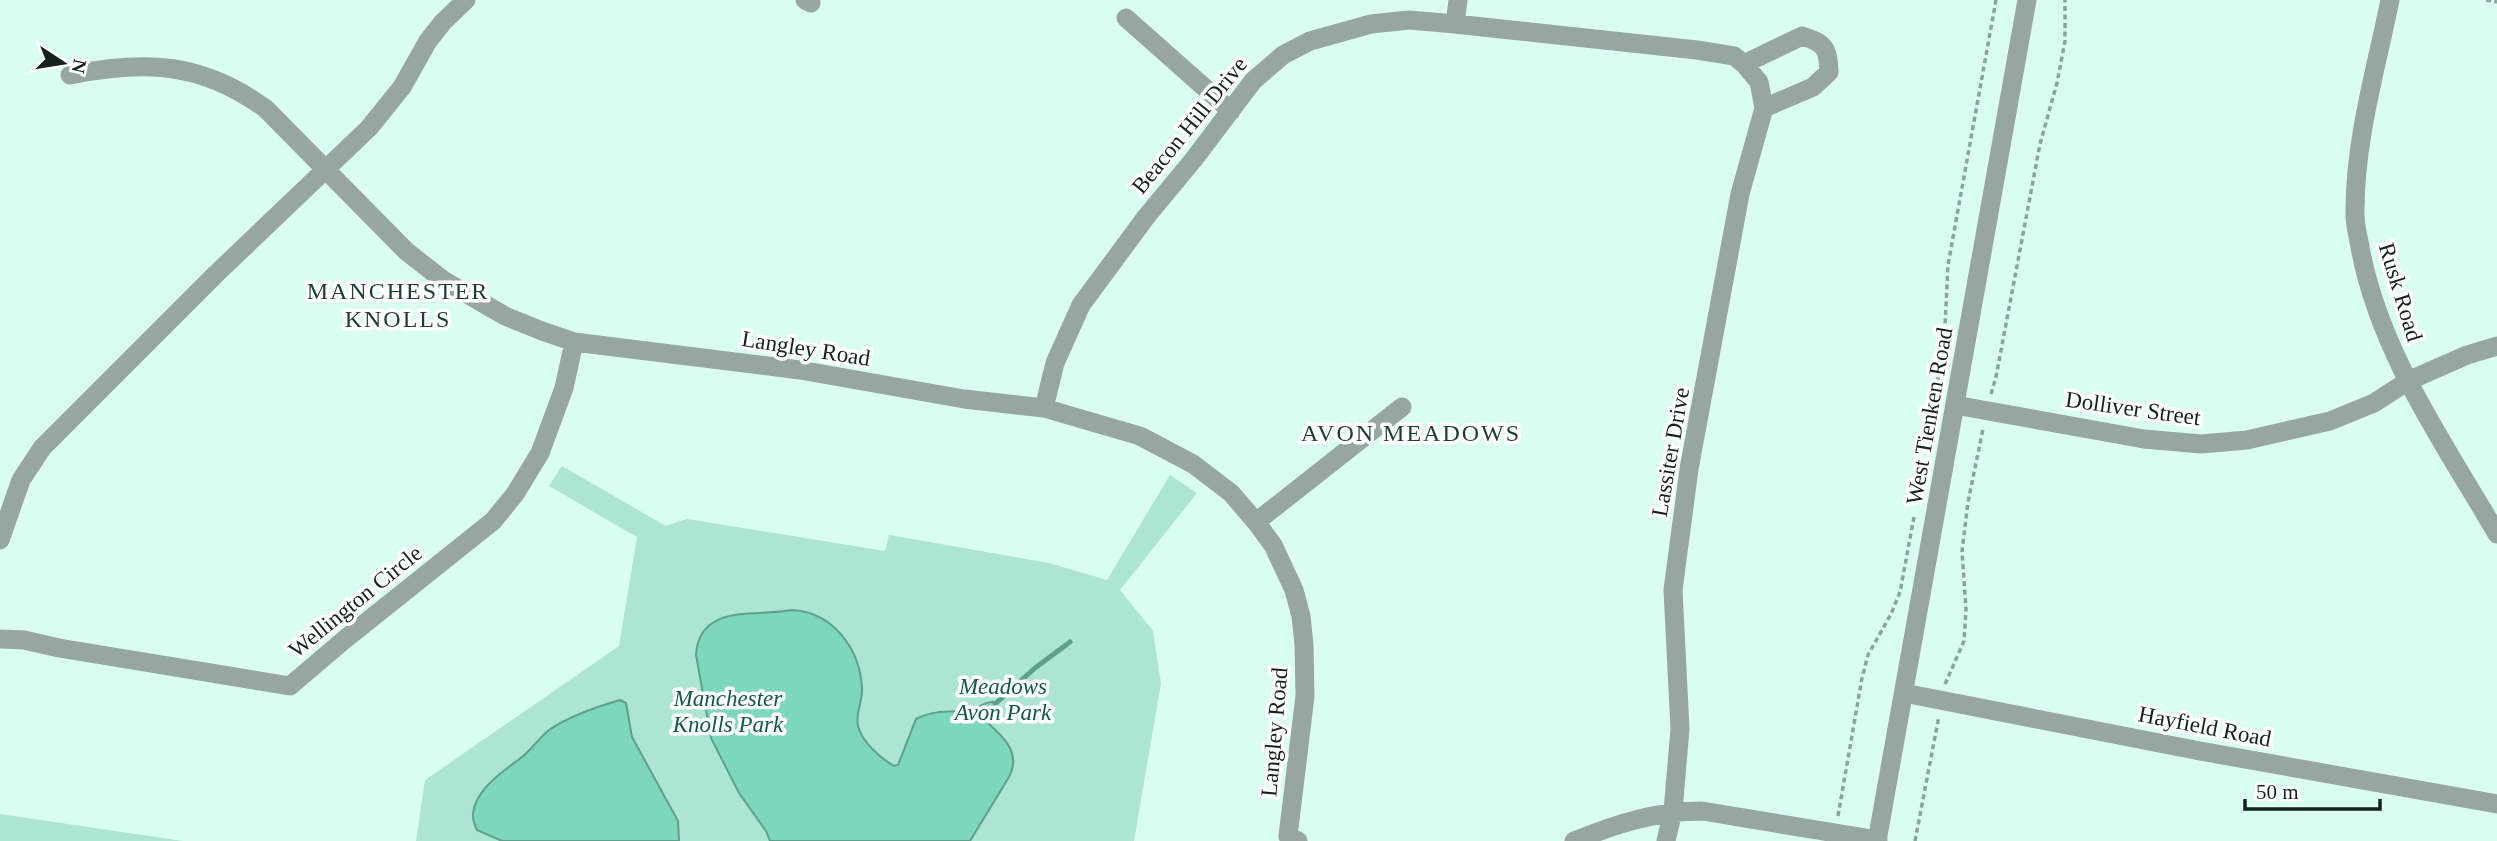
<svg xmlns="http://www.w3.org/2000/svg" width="2497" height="841" viewBox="0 0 2497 841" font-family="'Times New Roman',serif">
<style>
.green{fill:#ace5d2}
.water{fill:#7dd7bc;stroke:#5ea08c;stroke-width:2}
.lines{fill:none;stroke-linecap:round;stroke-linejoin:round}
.stream{stroke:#5ea08c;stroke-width:5}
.path{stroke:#89a49b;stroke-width:3.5;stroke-dasharray:5 3.5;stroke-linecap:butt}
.minor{stroke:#97a6a1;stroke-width:19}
.tertiary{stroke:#97a6a1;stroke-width:19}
.labels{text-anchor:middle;stroke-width:7;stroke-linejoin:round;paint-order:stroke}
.street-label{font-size:23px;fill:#14211d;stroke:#fff}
.park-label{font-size:23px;font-style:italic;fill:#0e5948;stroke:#fff}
.neighbourhood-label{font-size:24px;letter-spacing:2px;fill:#1d3d33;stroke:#fff}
</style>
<rect width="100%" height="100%" fill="#d9fef1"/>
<path class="green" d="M562,466l104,60 21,-7 198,32 4,-16 160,28 58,17 63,-105 27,18 -77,97 33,41 8,52 -27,158h-718l9,-61 194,-134 18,-109 -88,-51z
M0,814l183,27h-183z"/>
<path class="water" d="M792,610c41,2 68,39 70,78 1,12 -7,26 -4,38 4,16 22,32 36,40l4,-1 18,-46c17,-9 33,-7 51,-8 10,-1 16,-10 27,-9l2,8 -7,14c16,14 32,30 20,53l-39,64h-200l-4,-10 -27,-38 -28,-55 -15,-83c3,-52 60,-38 96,-45z
M620,700l6,3 6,34 46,84 1,20h-177l-25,-11c-2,-5 -5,-11 -4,-16 2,-25 31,-43 49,-57 10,-8 17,-19 27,-27 20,-14 47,-23 71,-30z"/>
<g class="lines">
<path class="stream" d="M995,704l40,-36 35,-26"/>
<path class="path" d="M2486,0l11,2
M1991,394l5,-17 44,-233 17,-61 8,-42v-41
M1933,416l12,-90 3,-61 48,-265
M1945,684l19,-43 2,-32 -4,-58 6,-49 15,-73
M1838,816l24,-138 6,-23 23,-41 9,-22 14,-75
M1915,841l24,-125"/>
<path class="minor" d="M805,0l6,3
M2390,0c-14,69 -35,140 -35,210 -1,12 3,25 5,37 19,105 84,196 137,287
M1126,18l105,93
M1455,24l242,26 37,6 10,8 15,18 5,26 -24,86 -51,275 -16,121 7,139 -7,82 -7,30
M1744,64l58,-28c23,7 26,12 27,36l-16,15 -49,21
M70,75c76,-15 132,-13 196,34l140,142 37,29 62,36 37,15 32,11 226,28 164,29 80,9 96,28 53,28 38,29 25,29 17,23 21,45 7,26 3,29 1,51 -17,140 10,5
M1955,405l189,34 57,5 46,-4 83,-19 44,-18 34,-22 59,-26 30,-9
M1044,408l11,-45 26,-58 65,-88 48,-58 59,-78 30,-26 27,-14 61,-17 38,-4 46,4 3,-24
M1256,522l146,-115
M0,540l21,-60 21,-32 174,-174 153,-146 33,-41 26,-46 15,-19 23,-22
M0,639l24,1 35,8 231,38 54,-46 149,-119 22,-27 25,-41 24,-65 10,-46
M1904,693l296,58 297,53
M1574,841c42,-17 82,-30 128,-30l176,29"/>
<path class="tertiary" d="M1877,841l150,-841"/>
</g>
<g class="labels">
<g class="street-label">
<text transform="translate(1189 125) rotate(-51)" y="8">Beacon Hill Drive</text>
<text transform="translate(2401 292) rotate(73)" y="8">Rusk Road</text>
<text transform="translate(806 348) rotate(9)" y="8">Langley Road</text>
<text transform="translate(2133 408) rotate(8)" y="8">Dolliver Street</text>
<text transform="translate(1929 416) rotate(-80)" y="8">West Tienken Road</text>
<text transform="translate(1670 452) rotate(-80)" y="8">Lassiter Drive</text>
<text transform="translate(355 601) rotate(-39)" y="8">Wellington Circle</text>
<text transform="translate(2205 726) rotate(11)" y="8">Hayfield Road</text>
<text transform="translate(1274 732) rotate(-85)" y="8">Langley Road</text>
</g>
<g class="park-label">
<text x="1003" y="694">Meadows<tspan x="1003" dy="26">Avon Park</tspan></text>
<text x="728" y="706">Manchester<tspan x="728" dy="26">Knolls Park</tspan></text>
</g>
<g class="neighbourhood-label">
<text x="398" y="299">MANCHESTER<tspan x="398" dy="28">KNOLLS</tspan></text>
<text x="1411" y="441">AVON MEADOWS</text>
</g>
</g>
<g transform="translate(63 63) rotate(102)" stroke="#ffffff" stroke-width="5" paint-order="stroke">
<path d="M0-5L12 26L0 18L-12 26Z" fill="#14211d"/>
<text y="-10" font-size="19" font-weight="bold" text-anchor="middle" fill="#14211d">N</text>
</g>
<path d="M2245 799v10h135v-10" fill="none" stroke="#14211d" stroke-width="3.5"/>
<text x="2256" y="799" font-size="21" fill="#14211d" stroke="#ffffff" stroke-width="5" paint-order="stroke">50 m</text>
</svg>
